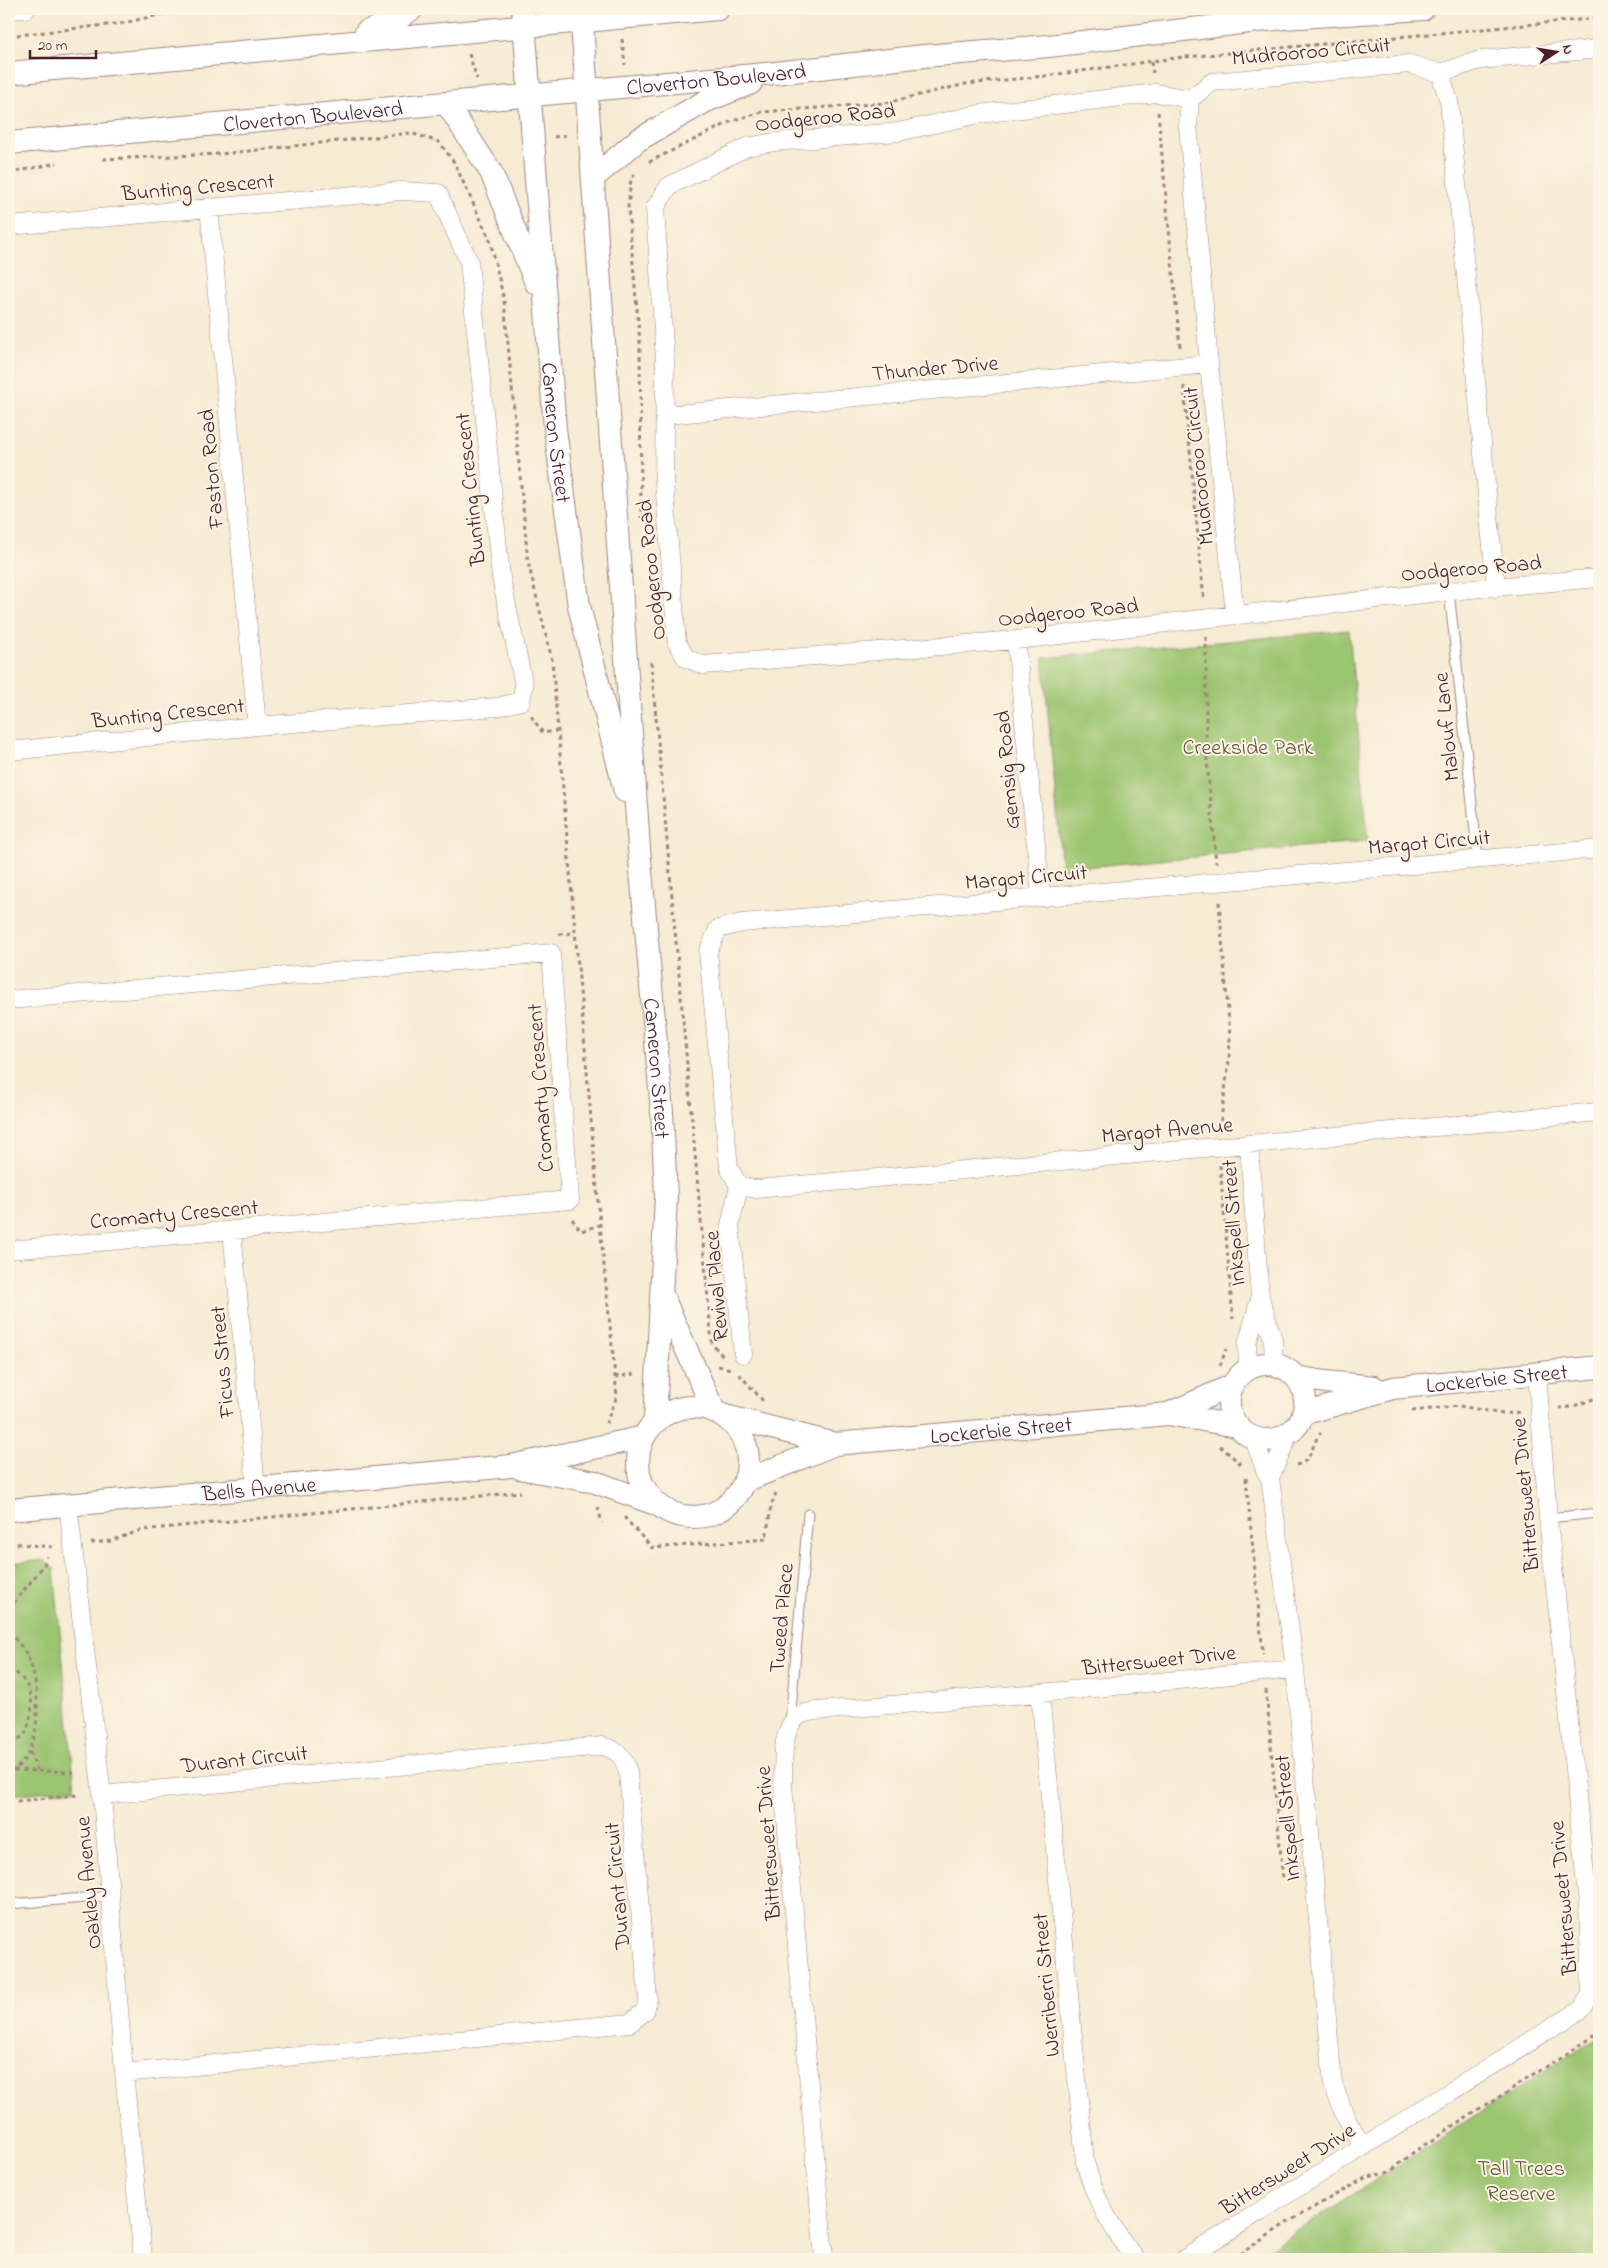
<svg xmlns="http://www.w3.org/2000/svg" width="1608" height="2268" viewBox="0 0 1608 2268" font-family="'Indie Flower',sans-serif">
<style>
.green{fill:#9cc571;stroke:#73724e}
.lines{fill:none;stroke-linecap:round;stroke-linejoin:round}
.service-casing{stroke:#a0857f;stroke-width:11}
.minor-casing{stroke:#a0857f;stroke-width:19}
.tertiary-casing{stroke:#a0857f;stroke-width:24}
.path{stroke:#a0857f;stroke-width:3;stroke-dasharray:4 4;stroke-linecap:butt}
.service{stroke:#fff;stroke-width:9}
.minor{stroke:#fff;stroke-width:18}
.tertiary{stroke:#fff;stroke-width:22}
.labels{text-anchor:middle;stroke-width:4;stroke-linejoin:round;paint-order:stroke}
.street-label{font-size:22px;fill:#4a1f2b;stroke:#fcf5e5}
.park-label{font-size:22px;fill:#635140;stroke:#fcf5e5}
</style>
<rect width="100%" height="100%" fill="#fcf5e5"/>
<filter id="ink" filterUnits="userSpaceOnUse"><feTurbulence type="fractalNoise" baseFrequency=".02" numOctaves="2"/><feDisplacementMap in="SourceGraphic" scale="10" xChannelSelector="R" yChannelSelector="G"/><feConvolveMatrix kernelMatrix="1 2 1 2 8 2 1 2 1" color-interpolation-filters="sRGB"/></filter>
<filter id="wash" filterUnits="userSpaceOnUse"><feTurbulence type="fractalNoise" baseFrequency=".0096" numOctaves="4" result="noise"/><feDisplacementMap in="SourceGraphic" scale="20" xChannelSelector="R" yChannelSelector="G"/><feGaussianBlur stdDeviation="1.12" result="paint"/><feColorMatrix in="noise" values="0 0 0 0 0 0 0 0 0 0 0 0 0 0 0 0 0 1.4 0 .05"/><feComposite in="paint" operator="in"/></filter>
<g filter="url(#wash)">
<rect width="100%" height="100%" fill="#f6ebd3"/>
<path class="green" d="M1349,630l19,211 -306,28 -19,-211z
M44,1560l10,9 21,220 -66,6v-232z
M1599,2037v222h-347z"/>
</g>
<g filter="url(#ink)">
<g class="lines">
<defs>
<path id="service" d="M1449,591l29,268
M1548,1518l51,-5
M790,1722l18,-208
M9,1904l101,-8"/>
<path id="minor" d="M9,10l17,-1
M1440,73l40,-13 119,-11
M1190,99l-34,-6 -177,21 -81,18 -123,10 -28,5 -78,39 -14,22 10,153 -1,120 13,162 9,15 17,7 313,-25 433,-49 150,-13
M209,207l48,519
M9,226l392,-35 37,2 31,69 32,316 23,108 -3,15 -24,6 -240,19 -248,25
M666,415l543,-51
M1235,615l-26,-251 -21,-238 2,-27 22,-17 197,-18 31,9 9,28 47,487
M1016,640l25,257
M9,1000l542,-47 19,247 -561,50
M1249,1145l11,153 13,42 1,23
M739,1186l-10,-18 -21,-216 10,-23 24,-6 857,-74
M739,1186l17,3 843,-77
M739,1186l-9,39 13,129
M232,1230l24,259
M1248,1367l-1,-23 13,-45
M1289,1433l-19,45 25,191 38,415 12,32 18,31
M1254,1439l11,31 5,8
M68,1504l34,291 22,278 19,186
M1040,1693l45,469c10,38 27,67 51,97
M102,1795l500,-49c16,4 22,10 26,27l20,226 -3,12 -15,12 -506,50
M824,2259l-41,-475c1,-20 -3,-54 15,-68 4,-3 12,-4 18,-5l224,-18 255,-24
M1184,2259l398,-250 9,-15 -3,-90 -40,-386 -11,-145"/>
<g id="tertiary">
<path id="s1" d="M523,9l32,420 24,177 46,185"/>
<path id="s2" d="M581,9l58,839 23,264 4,84 -11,225"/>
<path d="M366,32l26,-9 20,-14"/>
<path d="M9,73l709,-64"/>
<path d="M447,104l44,68 45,111"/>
<path id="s3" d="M9,143l766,-70 149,-17 125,-10 235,-28 139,-9"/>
<path d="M593,178l45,-38 68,-39 45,-18"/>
<path d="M662,1295l52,116"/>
<circle cx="1267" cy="1402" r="38"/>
<path d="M1296,1377l29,5 49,5"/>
<circle cx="693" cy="1462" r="55"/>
<path d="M1168,1414l63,-28"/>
<path id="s4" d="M1303,1414l90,-26 206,-21"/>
<path d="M725,1416l110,28"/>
<path d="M519,1468l76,14 63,23"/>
<path id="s5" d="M745,1481l90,-37 333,-30 69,12"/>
<path id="s6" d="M9,1510l502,-44 133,-29"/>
</g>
</defs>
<use href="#service" class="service-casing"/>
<use href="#minor" class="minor-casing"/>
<use href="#tertiary" class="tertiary-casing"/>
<path class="path" d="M9,36l115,-13 60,-14
M622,39l3,26
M469,54l8,25
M1151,62l2,11
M1158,112l22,235
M554,137l14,-2
M103,159l118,-5 190,-21 28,9 15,20 36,78 14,60 24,262 24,98 48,565 17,171 -11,27
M649,162l85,-42 28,-8 123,-9 81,-19 79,-8 130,-18 424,-40
M9,173l48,-10
M635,174l-4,5 -3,28 12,136 1,175
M1184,386l20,215
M1206,637v112l10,114
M651,662l61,682 11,12
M531,716l12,17 15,-2
M1219,902l11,134 -1,25 -9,66
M559,934l16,-1
M1220,1165l13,154
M572,1219l9,12 19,-6
M718,1366l13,3
M1220,1366l6,-17
M739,1374l26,29
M615,1377l20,-3
M1559,1408l12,-1 28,-10
M1412,1411l48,-5 43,8 17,-2
M1220,1446l22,19
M1296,1465c17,-3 15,-22 25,-32
M1246,1478l17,176
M598,1507l4,16
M624,1517l28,31 114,-9 5,-33 5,-13
M9,1543l44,4
M91,1543l19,-2 32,-11 379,-38
M9,1609l35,-44 3,-9
M9,1632c7,8 16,17 20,28 12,29 15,97 -20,112
M9,1668c27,16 27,41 15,68l-10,5 -5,-2
M9,1688l3,10 -3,21
M1266,1690l17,190
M30,1752l7,18
M14,1770l61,2
M9,1802l68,-7
M1233,2259l55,-37 77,-44 25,-6 25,-21 184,-118"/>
<use href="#service" class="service"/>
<use href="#minor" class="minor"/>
<use href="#tertiary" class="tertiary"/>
</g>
</g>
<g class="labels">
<g class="street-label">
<text transform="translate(1311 50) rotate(-5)" y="8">Mudrooroo Circuit</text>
<text dy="8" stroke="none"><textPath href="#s3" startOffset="710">Cloverton Boulevard</textPath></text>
<text dy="8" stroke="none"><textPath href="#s3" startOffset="305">Cloverton Boulevard</textPath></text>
<text transform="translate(825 116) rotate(-6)" y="8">Oodgeroo Road</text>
<text transform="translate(198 186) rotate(-5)" y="8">Bunting Crescent</text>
<text transform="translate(935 367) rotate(-5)" y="8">Thunder Drive</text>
<text dy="8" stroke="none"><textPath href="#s1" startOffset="425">Cameron Street</textPath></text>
<text transform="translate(1197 466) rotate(-96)" y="8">Mudrooroo Circuit</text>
<text transform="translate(210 469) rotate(-95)" y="8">Faston Road</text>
<text transform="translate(469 489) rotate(-96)" y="8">Bunting Crescent</text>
<text transform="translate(1471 567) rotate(-5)" y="8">Oodgeroo Road</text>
<text transform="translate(650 570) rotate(-96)" y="8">Oodgeroo Road</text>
<text transform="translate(1068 611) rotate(-6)" y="8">Oodgeroo Road</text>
<text transform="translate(168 712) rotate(-6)" y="8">Bunting Crescent</text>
<text transform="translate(1445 727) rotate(-96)" y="8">Malouf Lane</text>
<text transform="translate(1006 770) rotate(-95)" y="8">Gemsig Road</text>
<text transform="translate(1429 841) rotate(-5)" y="8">Margot Circuit</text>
<text transform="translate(1026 876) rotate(-5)" y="8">Margot Circuit</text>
<text dy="8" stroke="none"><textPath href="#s2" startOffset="1062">Cameron Street</textPath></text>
<text transform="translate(539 1088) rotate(-94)" y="8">Cromarty Crescent</text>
<text transform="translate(1167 1129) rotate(-5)" y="8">Margot Avenue</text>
<text transform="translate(174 1213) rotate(-5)" y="8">Cromarty Crescent</text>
<text transform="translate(1232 1223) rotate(-94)" y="8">Inkspell Street</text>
<text transform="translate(715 1286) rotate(-95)" y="8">Revival Place</text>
<text transform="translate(221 1362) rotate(-95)" y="8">Ficus Street</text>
<text dy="8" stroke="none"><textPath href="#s4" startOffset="198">Lockerbie Street</textPath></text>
<text dy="8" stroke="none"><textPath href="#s5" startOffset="264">Lockerbie Street</textPath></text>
<text dy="8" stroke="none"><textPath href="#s6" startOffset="251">Bells Avenue</textPath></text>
<text transform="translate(1524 1495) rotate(-95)" y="8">Bittersweet Drive</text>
<text transform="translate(780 1618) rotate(-85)" y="8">Tweed Place</text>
<text transform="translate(1159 1659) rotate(-6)" y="8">Bittersweet Drive</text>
<text transform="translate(244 1758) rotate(-6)" y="8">Durant Circuit</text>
<text transform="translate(1286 1818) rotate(-95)" y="8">Inkspell Street</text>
<text transform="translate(767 1843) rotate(-94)" y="8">Bittersweet Drive</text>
<text transform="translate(87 1883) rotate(-95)" y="8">Oakley Avenue</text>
<text transform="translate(616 1886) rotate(-95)" y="8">Durant Circuit</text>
<text transform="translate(1562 1898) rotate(-95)" y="8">Bittersweet Drive</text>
<text transform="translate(1045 1985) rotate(-95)" y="8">Werriberri Street</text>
<text transform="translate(1287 2168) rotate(-32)" y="8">Bittersweet Drive</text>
</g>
<g class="park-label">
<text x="1248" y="754">Creekside Park</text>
<text x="1521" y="2175">Tall Trees<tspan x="1521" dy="25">Reserve</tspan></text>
</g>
</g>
<rect width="1608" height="2268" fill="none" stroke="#fcf5e5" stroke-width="30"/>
<g transform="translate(1556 52) rotate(78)" stroke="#fcf5e5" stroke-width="4" paint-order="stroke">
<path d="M0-4L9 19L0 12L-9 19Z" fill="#4a1f2b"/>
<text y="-8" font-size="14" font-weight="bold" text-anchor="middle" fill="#4a1f2b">N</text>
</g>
<path d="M30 50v8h66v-8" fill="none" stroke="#4a1f2b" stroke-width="2.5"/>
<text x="38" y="50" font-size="15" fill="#4a1f2b" stroke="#fcf5e5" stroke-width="4" paint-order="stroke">20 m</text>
</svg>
